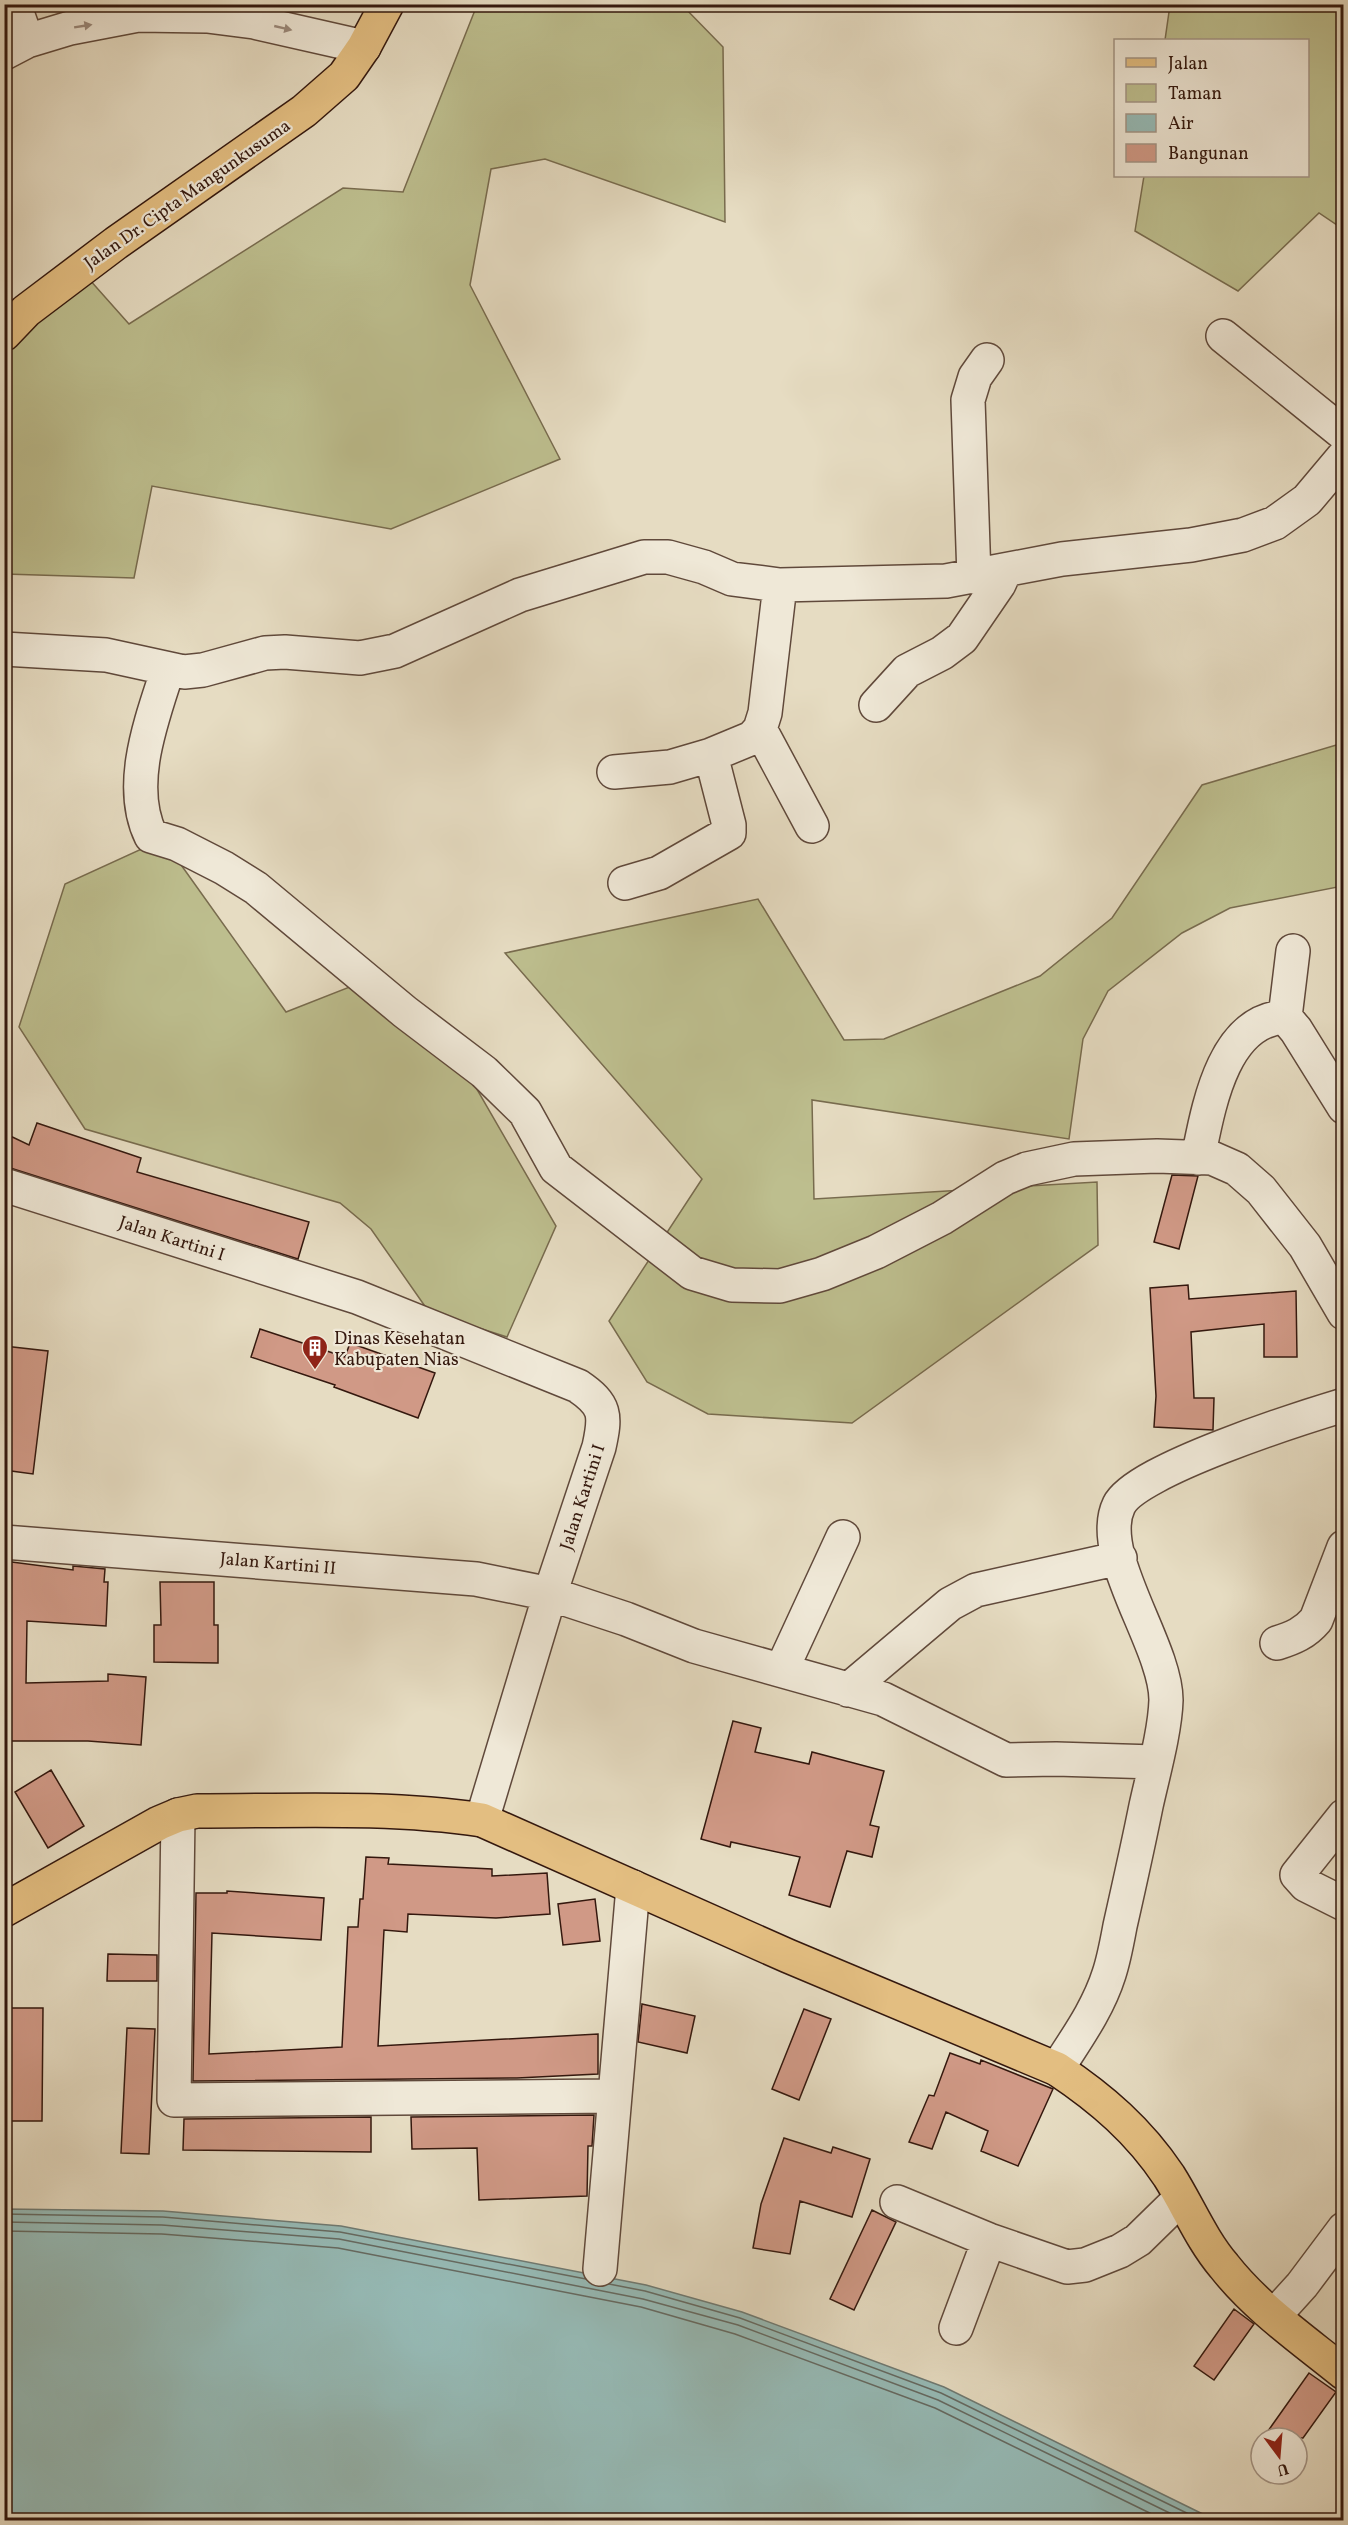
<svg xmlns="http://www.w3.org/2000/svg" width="1348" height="2525" viewBox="0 0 1348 2525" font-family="Vollkorn,serif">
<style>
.green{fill:#bdbe8e;stroke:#786b4e;stroke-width:1.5}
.water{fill:#96bbb7;stroke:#6f7a73;stroke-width:1.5}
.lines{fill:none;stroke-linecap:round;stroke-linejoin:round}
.shore{stroke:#656a62;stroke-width:1.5}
.building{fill:#d09986;stroke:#34180e;stroke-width:1.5}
.minor-casing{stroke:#60493b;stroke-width:36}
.major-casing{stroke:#34180e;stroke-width:36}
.highway-casing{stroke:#34180e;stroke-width:36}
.minor{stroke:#efe8d7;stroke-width:33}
.major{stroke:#e3be81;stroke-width:33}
.highway{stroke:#e3be81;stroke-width:33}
.oneway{fill:#9b8a7d}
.labels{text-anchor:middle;stroke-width:4.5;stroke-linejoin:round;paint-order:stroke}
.street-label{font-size:18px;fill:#34180e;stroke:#efe8d7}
.poi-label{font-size:18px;fill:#34180e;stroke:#efe8d7;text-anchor:start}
</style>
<rect width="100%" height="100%" fill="#e6dcc2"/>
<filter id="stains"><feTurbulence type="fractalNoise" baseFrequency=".00333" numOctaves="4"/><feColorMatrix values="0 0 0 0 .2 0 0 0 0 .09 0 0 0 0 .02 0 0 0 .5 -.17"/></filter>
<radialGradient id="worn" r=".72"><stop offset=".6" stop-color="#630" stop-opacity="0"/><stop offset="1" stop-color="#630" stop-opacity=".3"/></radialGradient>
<path class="green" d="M477,5h205l41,42 2,175 -180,-63 -54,10 -21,116 90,174 -169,70 -239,-43 -18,92 -129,-4 -1,-240 77,-64 48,54 214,-136 60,4z
M1170,5h173v224l-24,-16 -81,78 -103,-60 9,-55h164v-136h-143z
M1343,743v143l-113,22 -48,25 -74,58 -25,48 -14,100 -257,-39 2,99 283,-17 1,63 -246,178 -144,-9 -61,-32 -38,-61 93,-142 -197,-226 253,-54 86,141 40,-1 156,-63 72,-58 90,-133z
M148,846l26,9 112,157 66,-26 115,86 89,154 -49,111 -78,-25 -58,-83 -31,-26 -255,-74 -66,-102 46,-143z"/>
<path class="water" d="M4,2209l159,2 178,15 305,59 96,27 202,75 271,133h-1210z"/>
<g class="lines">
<path class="shore" d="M4,2214l159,3 177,15 246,47
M4,2222l158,3 177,14 304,60 95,26 200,75 246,120
M4,2231l158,3 176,14 303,59 94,27 200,74 229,112
M609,2284l36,7 95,27 201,75 260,127"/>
</g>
<path class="building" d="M37,1123l104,35 -4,14 172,50 -11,37 -294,-93v-33l25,12z
M1172,1175l26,1 -19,73 -25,-7z
M1188,1285l1,14 107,-8 1,66h-33v-33l-73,8 3,66h20l-1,32 -59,-3 2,-31 -6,-108z
M260,1329l85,28 5,-14 85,30 -17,45 -84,-31 1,-2 -84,-28z
M4,1346l44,5 -15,123 -29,-4z
M4,1561l69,9v-4l32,3 -1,13h4l-2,44 -79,-5 -1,62 82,-2v-7l38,3 -5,68 -53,-4h-84z
M160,1582h54v43h4v38l-64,-1v-37h7z
M733,1721l28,7 -6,24 54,12 3,-12 72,19 -14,54 9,2 -7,30 -25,-6 -17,56 -41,-12 11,-38 -69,-15 -1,5 -29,-8z
M51,1770l33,56 -36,22 -33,-56z
M366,1857l23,1 -1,6 104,5v7l55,-3 3,41 -54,4 -88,-4 -1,18 -23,-2 -6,116 220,-12v40l-81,4 -324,3 3,-188h31v-2l97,7 -3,42 -109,-7 -3,121 133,-7 6,-120h10l2,-28h3z
M595,1899l5,42 -37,4 -5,-41z
M108,1954l49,1v26h-50z
M642,2004l53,12 -8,37 -49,-11z
M4,2008h39l-1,113h-38z
M804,2009l27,10 -32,81 -27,-11z
M127,2028l28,1 -6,125 -28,-1z
M950,2053l30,11 1,-4 72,29 -35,77 -37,-15 7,-20 -42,-19 -14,37 -23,-7 20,-47 5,1z
M594,2115l-2,31h-4l-1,50 -108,4 -2,-52 -65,1 -1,-32z
M371,2117v35l-188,-2 1,-31z
M784,2138l47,15 2,-6 37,12 -18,58 -52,-16 -10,53 -37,-6 8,-44z
M872,2210l24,12 -42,88 -24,-11z
M1234,2309l20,15 -40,56 -20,-14z
M1309,2373l27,19 -33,46h-40z"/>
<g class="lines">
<defs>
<path id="minor" d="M14,4l13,37
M4,53l23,-12 43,-13 68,-13 69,1 47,6 110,25
M1223,336l121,98
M974,577l-6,-177 7,-23 12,-17
M4,649l102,6 78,17 19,-2 62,-17 20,-1 75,6 35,-7 125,-56 124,-38h24l36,10 28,12 48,6 166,-4 116,-22 129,-14 52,-10 32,-12 32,-23 37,-44
M168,669c-16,50 -42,116 -17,167l26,8 47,24 32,20 149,124 79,60 41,40 31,56 136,105 40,12 48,1 42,-12 54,-22 66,-34 63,-40 22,-9 47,-10 83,-3 55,2 25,11 24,21 44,56 39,67
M876,705l31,-34 35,-18 20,-15 37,-54 6,-13
M760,729l52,97
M614,772l56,-5 41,-12 41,-17 8,-9 5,-16 15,-128
M625,883l34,-10 70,-40v-8l-18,-70
M1285,1017l8,-66
M1198,1158c10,-48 24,-138 87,-141l11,13 48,77
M4,1185l353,112 221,89c28,19 28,29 21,61l-49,147 -68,226
M4,1542l472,37 74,15 76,25 68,27 189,53 123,61 50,-1 99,3
M1277,1643c16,-5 28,-10 39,-23l28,-73
M782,1669l61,-132
M848,1690l102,-86 26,-14 144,-32
M178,1815l-4,285 441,-4
M1344,1816l-47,59 9,10 38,19
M1057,2069c19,-30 41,-60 52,-95 5,-15 8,-32 11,-48 9,-40 18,-80 26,-120 7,-32 19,-74 20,-106 0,-55 -71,-146 -47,-195 17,-35 182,-87 225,-100
M897,2202l92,38 78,27 18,-2 35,-14 18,-11 43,-42
M600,2269l33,-382
M1274,2316l28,-31 42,-56
M956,2328l33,-88"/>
<path id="major" d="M4,334l22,-23 90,-68 188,-132 40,-35 20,-29 23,-43"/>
<path id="highway" d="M4,1910l155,-87 19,-8 19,-4c95,0 192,-5 285,9l306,136 269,113c45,30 82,62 112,107 19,30 32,63 55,90 33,42 78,73 120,107"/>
</defs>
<use href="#minor" class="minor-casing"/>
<use href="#major" class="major-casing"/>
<use href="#highway" class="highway-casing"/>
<use href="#minor" class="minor"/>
<use href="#major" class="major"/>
<use href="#highway" class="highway"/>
</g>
<defs><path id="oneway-solid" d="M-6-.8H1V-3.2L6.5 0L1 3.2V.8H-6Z" transform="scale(1.5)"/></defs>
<g class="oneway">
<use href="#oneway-solid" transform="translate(83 26) rotate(-9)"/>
<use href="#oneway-solid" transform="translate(283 28) rotate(13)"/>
</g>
<defs>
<symbol id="building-pin" viewBox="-11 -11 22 30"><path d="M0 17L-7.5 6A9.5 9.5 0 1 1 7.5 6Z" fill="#8f2418" stroke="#efe8d7"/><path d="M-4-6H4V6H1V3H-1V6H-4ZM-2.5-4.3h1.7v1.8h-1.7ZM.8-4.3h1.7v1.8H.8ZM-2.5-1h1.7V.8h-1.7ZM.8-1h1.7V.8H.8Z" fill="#fff"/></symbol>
</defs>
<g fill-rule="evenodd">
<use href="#building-pin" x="300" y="1333" width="30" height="40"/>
</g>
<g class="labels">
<g class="street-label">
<text transform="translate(187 194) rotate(-35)" y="6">Jalan Dr. Cipta Mangunkusuma</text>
<text transform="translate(172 1238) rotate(18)" y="6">Jalan Kartini I</text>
<text transform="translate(582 1497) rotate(-72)" y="6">Jalan Kartini I</text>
<text transform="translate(278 1563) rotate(5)" y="6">Jalan Kartini II</text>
</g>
<g class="poi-label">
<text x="334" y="1344">Dinas Kesehatan<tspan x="334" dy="21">Kabupaten Nias</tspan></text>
</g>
</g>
<rect width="1348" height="2525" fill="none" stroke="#e6dcc2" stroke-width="24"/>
<rect x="6" y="6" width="1336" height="2513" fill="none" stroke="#34180e" stroke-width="3"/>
<rect x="12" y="12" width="1324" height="2501" fill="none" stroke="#34180e" stroke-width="1.5"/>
<rect x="1114" y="39" width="195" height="138" fill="#efe8d7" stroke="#a49587" stroke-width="1.5"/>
<rect x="1126" y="58" width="30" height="9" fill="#e3be81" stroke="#a49587" stroke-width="1.5"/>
<text x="1168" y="69" font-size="18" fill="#34180e">Jalan</text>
<rect x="1126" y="84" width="30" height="18" fill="#bdbe8e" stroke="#a49587" stroke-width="1.5"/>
<text x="1168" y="99" font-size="18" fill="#34180e">Taman</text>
<rect x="1126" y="114" width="30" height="18" fill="#96bbb7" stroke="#a49587" stroke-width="1.5"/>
<text x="1168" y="129" font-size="18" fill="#34180e">Air</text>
<rect x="1126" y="144" width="30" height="18" fill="#d09986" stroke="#a49587" stroke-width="1.5"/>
<text x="1168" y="159" font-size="18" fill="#34180e">Bangunan</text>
<g transform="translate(1279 2456) rotate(164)"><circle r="28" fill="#efe8d7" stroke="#a49587" stroke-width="1.5"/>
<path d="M0-4.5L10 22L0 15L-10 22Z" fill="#8f2418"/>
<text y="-9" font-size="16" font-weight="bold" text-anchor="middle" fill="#34180e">U</text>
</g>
<rect width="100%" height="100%" filter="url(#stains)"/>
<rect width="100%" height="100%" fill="url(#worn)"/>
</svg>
